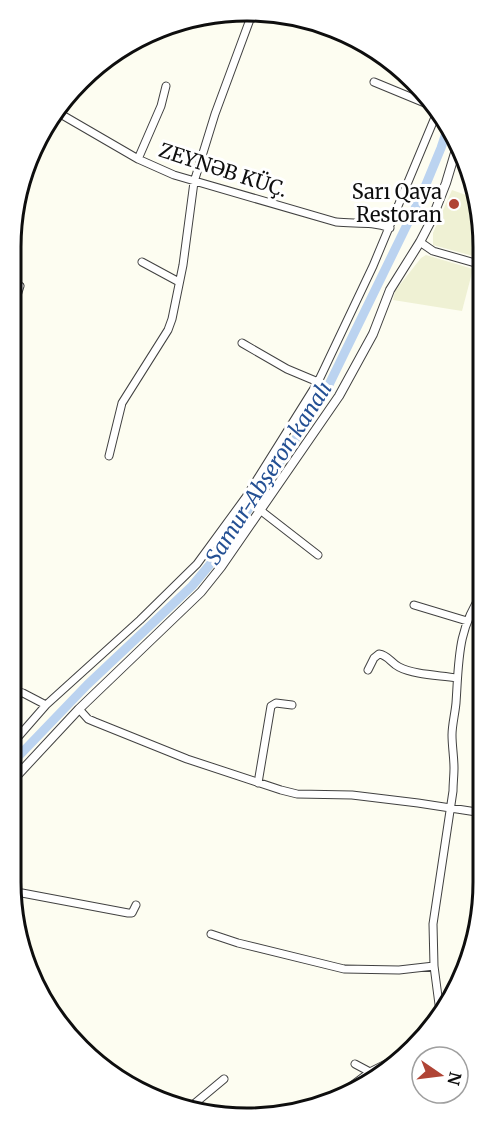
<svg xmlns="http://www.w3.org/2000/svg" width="494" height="1129" viewBox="0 0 494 1129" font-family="Merriweather,serif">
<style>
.farmland{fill:#eff1d4}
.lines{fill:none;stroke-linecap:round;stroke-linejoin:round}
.canal{stroke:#bbd3f0;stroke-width:9}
.minor-casing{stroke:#414141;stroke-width:9}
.tertiary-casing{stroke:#414141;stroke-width:10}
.minor{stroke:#fff;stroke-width:7}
.tertiary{stroke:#fff;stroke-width:8}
.poi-dot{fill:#b04435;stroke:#fff;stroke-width:2}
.labels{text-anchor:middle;stroke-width:6;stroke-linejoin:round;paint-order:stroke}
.street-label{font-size:20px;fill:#0e0e0e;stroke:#fff}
.poi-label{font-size:20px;fill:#0e0e0e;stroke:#fff;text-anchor:end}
.water-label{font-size:21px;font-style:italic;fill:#245094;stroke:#fff}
.rim{fill:none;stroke:#0e0e0e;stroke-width:3}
</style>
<rect width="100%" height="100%" fill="#fdfdf1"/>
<path class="farmland" d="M452,190l25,9 4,20 -8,37 -40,-11v-12z
M426,255l47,14 -11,42 -69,-11 2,-9 26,-33z"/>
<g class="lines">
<path class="canal" d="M11,764l76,-79 105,-99 25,-30 104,-155 101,-207 19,-46 7,-21"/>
<defs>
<path id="minor" d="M374,82l63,26
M57,112l81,47 36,16 162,47c18,2 36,-1 54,6
M138,159l23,-53 5,-20
M420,242l13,9 49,14
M142,262l37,20
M11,314l9,-28 -5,-2 -4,3
M242,343l45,26 31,13
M109,456l13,-53 46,-73 4,-11 11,-54 11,-83 21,-68 37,-100
M260,510l58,45
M414,605l53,16
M368,670l6,-12 5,-4c9,1 12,9 20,13 16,8 39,8 58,11
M11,690l12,3 23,12
M79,709l9,10 7,3 92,37 94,31 16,4 55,1 66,8 65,10
M11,745l35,-40 94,-85 57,-56 49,-67 72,-115 55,-116 65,-156
M258,783l13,-77 5,-3 16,2
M12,893h10l106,20h4l4,-8
M211,934l27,9 106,26 55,1 35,-4
M440,1012l-6,-46 -1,-42 20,-133c0,-8 1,-15 1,-23 0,-11 -2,-22 -2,-33 0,-10 3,-21 4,-32 3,-43 1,-73 27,-111
M355,1064l15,8
M338,1096l32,-24 34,-17
M188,1109l36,-30"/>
<path id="tertiary" d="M11,782l68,-73 122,-117 20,-25 118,-171 34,-62 17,-44 30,-48 12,-23 14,-36 12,-40"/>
</defs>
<use href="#minor" class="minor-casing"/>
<use href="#tertiary" class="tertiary-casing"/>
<use href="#minor" class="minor"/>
<use href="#tertiary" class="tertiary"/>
</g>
<circle class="poi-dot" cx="454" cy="204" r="6"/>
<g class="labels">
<g class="street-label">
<text transform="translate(223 170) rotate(18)" y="7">ZEYNƏB KÜÇ.</text>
</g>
<g class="poi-label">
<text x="442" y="199">Sarı Qaya<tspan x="442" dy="23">Restoran</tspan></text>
</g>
<g class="water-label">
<text transform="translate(269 473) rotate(-57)" y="7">Samur-Abşeron kanalı</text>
</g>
</g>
<path d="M0 0H494V1129H0ZM247 21H247A226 226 0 0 1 473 247V882A226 226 0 0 1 247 1108H247A226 226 0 0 1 21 882V247A226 226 0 0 1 247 21Z" fill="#fff" fill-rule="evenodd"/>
<path class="rim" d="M247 21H247A226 226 0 0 1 473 247V882A226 226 0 0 1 247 1108H247A226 226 0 0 1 21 882V247A226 226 0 0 1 247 21Z"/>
<g transform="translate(440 1075) rotate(104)"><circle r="28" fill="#ffffff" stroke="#9f9f9f" stroke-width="1.5"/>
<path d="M0-4.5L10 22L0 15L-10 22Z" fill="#b04435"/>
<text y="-9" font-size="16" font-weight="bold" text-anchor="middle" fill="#0e0e0e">N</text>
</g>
</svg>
